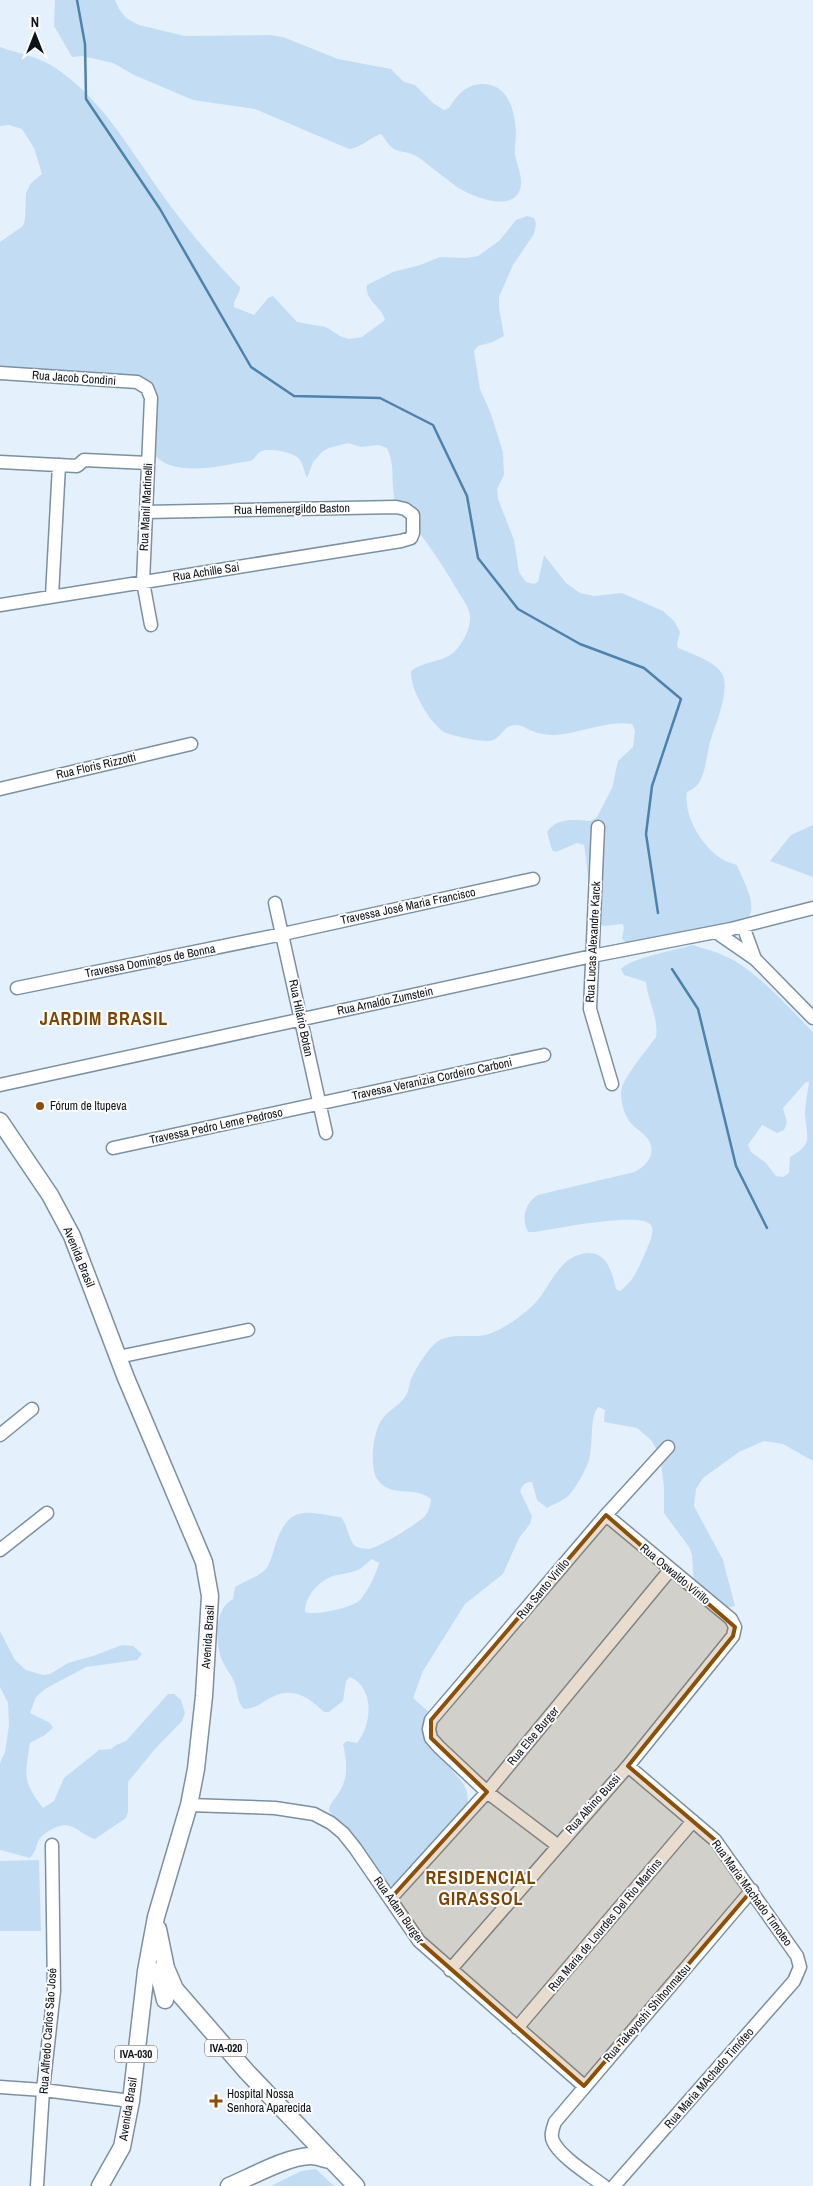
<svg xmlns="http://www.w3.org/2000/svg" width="813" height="2186" viewBox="0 0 813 2186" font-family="'Archivo Narrow',sans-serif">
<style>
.green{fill:#c2ddf3;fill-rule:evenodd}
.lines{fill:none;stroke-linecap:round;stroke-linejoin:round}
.stream{stroke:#4e82ab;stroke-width:2.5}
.minor-casing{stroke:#7c90a0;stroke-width:15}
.major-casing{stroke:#7c90a0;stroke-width:19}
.minor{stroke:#fff;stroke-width:12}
.major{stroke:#fff;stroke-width:16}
.marked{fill:#8a4f09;fill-opacity:0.2;stroke:#8a4f09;stroke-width:4;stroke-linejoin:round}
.poi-dot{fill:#8a4f09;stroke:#fcfcfc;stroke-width:2}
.labels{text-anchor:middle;stroke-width:4;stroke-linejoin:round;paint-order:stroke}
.shield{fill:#fcfcfc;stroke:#54595d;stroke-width:1}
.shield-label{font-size:11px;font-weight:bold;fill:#0c1319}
.street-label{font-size:12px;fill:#0c1319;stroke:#fcfcfc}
.poi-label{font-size:12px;fill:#0c1319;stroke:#fcfcfc;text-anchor:start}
.district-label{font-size:18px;font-weight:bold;letter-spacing:1px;fill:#7a4504;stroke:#fcfcfc}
</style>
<rect width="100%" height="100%" fill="#e4f1fc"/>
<path class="green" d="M55,0h60l4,9 7,9 13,7 46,11 85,-1 13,2 55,22 53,10 13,13 11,3 18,18 11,7 5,-2c9,-14 17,-24 35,-24 25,1 31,28 32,49 0,7 -2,15 -1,22 2,10 7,20 6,30 -4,30 -49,12 -64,2 -7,-5 -14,-11 -21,-16 -8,-6 -16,-14 -25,-17 -5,-2 -10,-2 -15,-4 -6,-2 -11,-11 -15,-16 -12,4 -20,14 -32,15l-94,-40 -62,-9 -59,-25 -21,-12 -31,-7 -10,1 -18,-31z
M0,47c17,6 39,10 54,20 47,31 73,78 105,123 25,35 51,67 81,97 0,8 -7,12 -6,20l20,8 14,-17 5,-2 24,26 29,5 14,9 9,3 13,-2 23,-17c-3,-13 -21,-20 -18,-35l26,-13 27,-7 20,-8 26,1 12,-2 21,-15 17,-21 11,-4 7,2 2,6 -2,10 -21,31 -14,32v11l5,28 -11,6 -15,4 -4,5 6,38 11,25 12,38 1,23 -7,14 1,10 16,41 5,32 7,10 8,2 4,-2 6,-27 22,28 14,10 14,3 28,-3 41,18 11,10 6,11 -3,12 1,4c14,6 34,12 43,24 11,15 -6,54 -11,70 -3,12 -4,26 -9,37 -3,7 -8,10 -14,13 -4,23 15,55 35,67 4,3 10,4 15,6 5,13 17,33 14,47 -5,22 -65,19 -82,22 -12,3 -25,7 -37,10h-6l-4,-6 2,-10 -1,-4 -20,2c-14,-12 -15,-61 -19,-81l-7,-2 -21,9 -4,-2 -5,-18c10,-15 28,-12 44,-11l6,-4 15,-29 6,-27 15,-14 2,-17 -3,-6c-27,-4 -51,10 -78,11 -6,0 -14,-1 -19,-3 -7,-2 -13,-8 -21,-7 -12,1 -13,15 -25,16 -8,1 -37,-5 -45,-9 -15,-10 -34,-43 -33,-61 12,-10 29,-8 42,-18 9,-8 18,-25 17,-37 -1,-10 -9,-19 -14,-28 -18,-31 -39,-59 -61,-88 -5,-19 1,-32 -8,-52l-9,-3 -17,2 -13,-4 -19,5 -6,3 -10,11 -6,16c-3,-7 -4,-16 -10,-21 -6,-5 -30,-10 -37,-5 -3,2 -5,6 -8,8 -4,2 -11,2 -15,3 -25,5 -67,13 -84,-10v-60l-12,-13 -38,-7 -57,-1 -46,-4v-126l23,-16 2,-7 1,-26 5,-10 11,-9 -8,-26 -12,-19 -13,-4 -9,1z
M813,825v52l-43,-16 21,-26z
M693,945c12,4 25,7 36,13 27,12 63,53 84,74v429l-30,-17 -19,-3 -25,11 -36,26 -7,11 -2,17 29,54 12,46 -10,2 -31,-25 -2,-28 -3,-8 -25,-34v-26l-4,-32 -9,-15 -14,-12 -33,-6 1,-12 -6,-3c-10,5 -5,43 -11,56 -4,9 -11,23 -18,31 -5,6 -16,10 -23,14l-10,-8 -5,-18c-6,0 -10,3 -12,9l12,25 -2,8 -11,14 -16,36 -38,30 -42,67 -10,27 17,15 7,39 26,31 4,9 1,11 -10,20 -58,62 -15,1 -30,-44 -26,-31c0,-7 5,-11 9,-17 11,-16 9,-32 5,-50l4,-3 10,2c15,-18 18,-55 -7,-66l-4,4 -3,20 -14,11h-5c-15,-14 -30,-26 -52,-15 -12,6 -14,11 -28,12 -7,-7 -6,-16 -9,-25 -3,-9 -10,-16 -13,-24 -7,-18 -8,-51 11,-61l2,-12c10,-6 27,-11 33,-21 4,-8 6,-18 9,-26 14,-37 31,-27 64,-23 7,8 8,27 16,30 3,1 9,2 12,2 9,-1 48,-25 55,-32 5,-5 6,-11 7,-18 -16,-14 -41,0 -54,-20 -8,-13 -4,-50 6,-61 6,-8 17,-13 22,-21 4,-5 4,-12 6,-18 6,-12 17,-32 29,-39 14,-7 31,-2 45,-5 10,-2 25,-11 34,-18 5,-4 12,-9 17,-15 13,-14 22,-41 42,-47 27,-9 33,13 38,34l4,2c15,-11 21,-28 28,-45 3,-6 7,-18 2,-22 -12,-12 -96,5 -115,8h-7c-7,-15 -3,-29 10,-37l96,-23c13,-6 24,-20 13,-34 -5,-7 -15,-11 -19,-19 -5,-8 -7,-18 -7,-26 0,-14 27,-44 35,-56 3,-18 -8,-36 -10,-55l-22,-7 -3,-6c7,-10 58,-20 72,-24zM806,1082h3c-1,10 -4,21 -4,32 2,25 8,30 -15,43l-1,16 -6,4 -7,-1 -10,-13 -15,-11 -3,-7 14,-20 15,8 7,-3 3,-8 -4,-14zM372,1559l7,4c-2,9 -13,32 -20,38 -9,7 -44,15 -54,11 0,-16 14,-31 28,-36 8,-2 19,-3 27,-7 4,-3 8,-7 12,-10z
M0,1631l15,29 11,10 17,5 7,-1 18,-11 25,-7 29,-11 11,1 9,8 -5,6 -51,7 -41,22 -9,8 -6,16 20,10 3,5 -8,7 -15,8c-5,32 -8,38 13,65l11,-7 10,-23 35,-28 12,-1 5,-4 10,-4 42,-47h6l7,6 4,13 -3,8 -27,28 -27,33v30l-2,6 -31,21c-9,-2 -16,-10 -25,-13 -9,-3 -23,5 -29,11 -6,7 -3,13 -11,21l-30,-8v-87l5,-11 4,-27 -1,-22 -8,-16z
M39,1860l2,71h-41v-70z
M316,2169l18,17h-63l30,-15z"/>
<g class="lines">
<path class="stream" d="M77,0l8,44 1,55 74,110 91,158 43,29 86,2 53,27 34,71 11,62 40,51 62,35 64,24 37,31 -29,87 -6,48 12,79
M672,969l26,40 38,157 31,62"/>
<defs>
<path id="minor" d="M0,373l137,9 10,6 4,10 -8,184 8,43
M0,462l77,4 7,-6 64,3
M52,596l7,-131
M0,605l401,-64 10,-3 2,-5v-18l-8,-6 -9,-2 -250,5
M0,789l191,-45
M598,827l-8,182 22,75
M275,903l51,230
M743,926l12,33
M716,932l39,27 58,59
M17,988l266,-54 250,-55
M0,1085l592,-129 139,-27 82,-21
M113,1148l431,-93
M118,1357l130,-27
M0,1435l32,-26
M0,1550l47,-37
M189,1805l86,3 39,6 17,9 12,10 12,15 64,93 165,145
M557,1845l-70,-53 -48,-45 -8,-9 -2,-9 2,-9 175,-205 62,-68
M391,1898l96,-106 183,-222
M450,1970l178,-204 105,-130 2,-9 -4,-8 -125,-104
M517,2028l176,-207
M0,2087l43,3 88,11
M37,2186l6,-96 11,-99 -2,-146
M604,2186c-14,-11 -44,-29 -51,-45 -3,-6 0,-13 2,-19l197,-232
M614,2186l180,-205 6,-14 -3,-11 -82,-116 -87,-74"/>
<path id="major" d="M0,1121l50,74 22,41 54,142 78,184 6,34 -6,100 -8,73 -7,36 -33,112 -10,54 -15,130 -9,46 -22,39
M158,1929l8,39 9,21 72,83 109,114
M158,1971l7,29
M229,2186c22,-9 59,-30 82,-30 6,0 13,3 19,4"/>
</defs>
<use href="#minor" class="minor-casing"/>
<use href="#major" class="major-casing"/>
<use href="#minor" class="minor"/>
<use href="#major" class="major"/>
</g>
<path class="marked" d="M606,1515l129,112 -2,9 -105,130 87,74 37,50 -168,196 -165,-145 -28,-43 96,-106 -56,-54v-18z"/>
<g class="poi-dot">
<circle cx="40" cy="1106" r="5"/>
<path d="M213.5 2093.5h5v5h5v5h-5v5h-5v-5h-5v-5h5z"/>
</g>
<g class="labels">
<g class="shield">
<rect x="205" y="2039.5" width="42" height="17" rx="4"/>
<rect x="115" y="2045.5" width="42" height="17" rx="4"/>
</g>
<g class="shield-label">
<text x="226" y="2052">IVA-020</text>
<text x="136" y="2058">IVA-030</text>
</g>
<g class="street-label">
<text transform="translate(74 378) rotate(4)" y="4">Rua Jacob Condini</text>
<text transform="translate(146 507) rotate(-87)" y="4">Rua Manil Martinelli</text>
<text transform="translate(292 509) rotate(-1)" y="4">Rua Hemenergildo Baston</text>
<text transform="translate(206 572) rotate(-9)" y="4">Rua Achille Sai</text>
<text transform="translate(96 766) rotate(-13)" y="4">Rua Floris Rizzotti</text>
<text transform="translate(408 906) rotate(-12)" y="4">Travessa José Maria Francisco</text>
<text transform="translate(593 942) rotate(-87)" y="4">Rua Lucas Alexandre Karck</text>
<text transform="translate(150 961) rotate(-11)" y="4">Travessa Domingos de Bonna</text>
<text transform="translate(385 1001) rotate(-12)" y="4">Rua Arnaldo Zumstein</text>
<text transform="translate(301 1018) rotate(78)" y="4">Rua Hilário Botan</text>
<text transform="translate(432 1079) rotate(-12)" y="4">Travessa Veranizia Cordeiro Carboni</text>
<text transform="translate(216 1126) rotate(-12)" y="4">Travessa Pedro Leme Pedroso</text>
<text transform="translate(79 1257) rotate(68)" y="4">Avenida Brasil</text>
<text transform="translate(675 1574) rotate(40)" y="4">Rua Oswaldo Virillo</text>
<text transform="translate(543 1589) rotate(-50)" y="4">Rua Santo Virillo</text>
<text transform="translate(208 1637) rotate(-86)" y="4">Avenida Brasil</text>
<text transform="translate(533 1736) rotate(-50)" y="4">Rua Else Burger</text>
<text transform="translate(593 1804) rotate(-48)" y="4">Rua Albino Bussi</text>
<text transform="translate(752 1893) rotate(54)" y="4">Rua Maria Machado Timoteo</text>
<text transform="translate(399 1910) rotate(55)" y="4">Rua Adam Burger</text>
<text transform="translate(605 1925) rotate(-50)" y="4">Rua Maria de Lourdes Del Rio Martins</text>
<text transform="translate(647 2013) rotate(-49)" y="4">Rua Takeyoshi Shihonmatsu</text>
<text transform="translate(48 2031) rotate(-86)" y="4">Rua Alfredo Carlos São José</text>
<text transform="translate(709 2078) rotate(-49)" y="4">Rua Maria MAchado Timóteo</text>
<text transform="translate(128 2109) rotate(-81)" y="4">Avenida Brasil</text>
</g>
<g class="poi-label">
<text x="50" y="1110">Fórum de Itupeva</text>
<text x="227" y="2098">Hospital Nossa<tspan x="227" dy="14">Senhora Aparecida</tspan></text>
</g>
<g class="district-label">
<text x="104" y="1025">JARDIM BRASIL</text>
<text x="481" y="1884">RESIDENCIAL<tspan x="481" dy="21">GIRASSOL</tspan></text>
</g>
</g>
<g transform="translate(35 35)" stroke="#fcfcfc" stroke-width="4" paint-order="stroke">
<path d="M0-4L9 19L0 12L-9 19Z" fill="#0c1319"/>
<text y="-8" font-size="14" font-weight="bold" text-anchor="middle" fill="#0c1319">N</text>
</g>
</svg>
